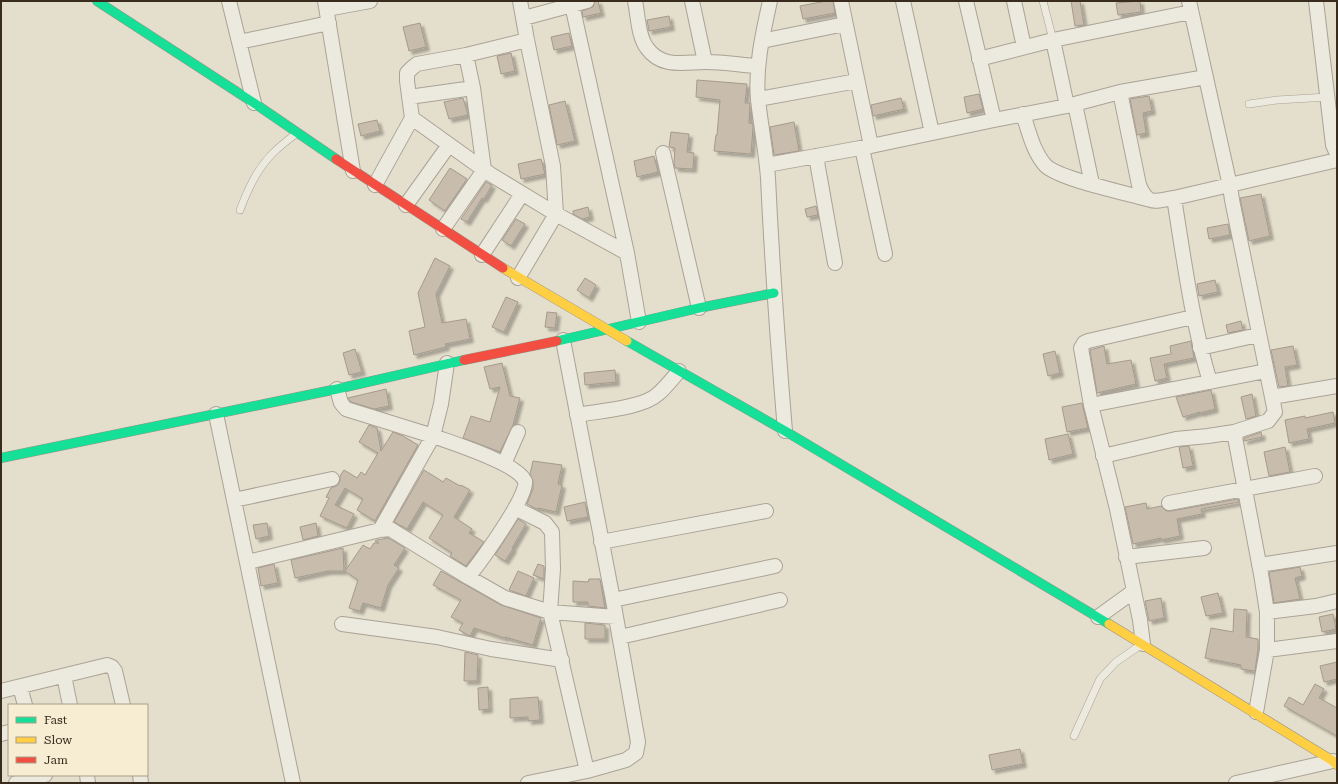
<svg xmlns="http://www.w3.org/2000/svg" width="1338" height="784" viewBox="0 0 1338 784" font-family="'Roboto Serif',serif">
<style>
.building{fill:#c8bcad;stroke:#a59a8c;filter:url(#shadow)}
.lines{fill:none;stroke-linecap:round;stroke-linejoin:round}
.lane-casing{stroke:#aaa396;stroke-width:8}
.street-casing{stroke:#aaa396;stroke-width:16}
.fast-casing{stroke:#999286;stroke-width:10}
.slow-casing{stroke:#999286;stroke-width:10}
.jam-casing{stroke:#999286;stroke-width:10}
.lane{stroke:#ece9df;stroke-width:7}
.street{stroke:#ece9df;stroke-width:14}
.fast{stroke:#16e098;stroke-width:9}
.slow{stroke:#ffcf43;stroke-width:9}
.jam{stroke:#f24e42;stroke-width:9}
</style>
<defs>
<filter id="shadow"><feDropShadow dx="3.5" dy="3.5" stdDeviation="1" flood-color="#0004"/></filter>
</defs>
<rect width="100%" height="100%" fill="#e4decc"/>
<path class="building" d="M595,1h3l3,12 -18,4 -1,-6 11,-4z
M826,1h7l2,12 -32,6 -3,-13z
M1071,1h9l4,24 -9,1z
M1140,1l1,11 -23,3 -2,-12z
M669,16l2,11 -22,4 -2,-11z
M420,23l6,24 -17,4 -6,-24z
M569,33l3,13 -18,4 -3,-13z
M511,53l4,18 -14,3 -4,-18z
M697,80l50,4 -2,19h5l-1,20 4,1v3l-2,27 -37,-3 2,-16h1l3,-35 -24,-3z
M979,94l4,15 -16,4 -3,-16z
M1149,96l3,15 -9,2 3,20 -9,2 -7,-36z
M463,98l5,17 -19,4 -5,-17z
M901,98l3,11 -31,7 -2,-11z
M565,101l10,40 -18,4 -8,-40z
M377,120l3,11 -19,5 -3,-12z
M794,122l5,29 -25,4 -4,-28z
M671,132l18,2 -2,18 7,1 -1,16 -18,-1 -1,-5 1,-15 -6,-1z
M654,156l4,16 -21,5 -3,-16z
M541,159l4,15 -24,5 -3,-15z
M450,168l17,11 -22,32 -16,-11z
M486,182l6,3 -8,14 -2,-1 -15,24 -6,-3z
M1261,194l9,42 -21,5 -9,-43z
M816,206l2,9 -11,2 -2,-8z
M588,207l2,10 -8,2 -9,-5v-3z
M516,219l9,5 -14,22 -9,-6z
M1228,224l2,11 -21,4 -2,-11z
M435,258l15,8 -14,28 6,29 24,-4 4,20 -25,5 1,3 -32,8 -5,-24 16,-4 -7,-34z
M585,278l11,7 -7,13 -12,-8z
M1215,280l3,12 -19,4 -2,-12z
M506,297l12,5 -14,30 -12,-5z
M547,312l10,1 -2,15 -10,-1z
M1241,321l2,9 -15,3 -2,-8z
M1191,341l3,17 -30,6 3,14 -12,3 -5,-23 21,-4 -1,-8z
M1104,346l3,18 24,-4 5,24 -39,9 -7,-43z
M1293,346l4,19 -12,2 3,19 -9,1 -8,-37z
M355,349l7,23 -13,3 -6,-22z
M1055,351l5,22 -12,3 -5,-22z
M502,363l8,33 10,2 -7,27 -13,27 -37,-14 8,-22 19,6 10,-35 -10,2 -6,-22z
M615,370l1,12 -31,3 -1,-12z
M386,389l3,17 -15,3 -23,-7 -3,-4z
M1211,390l4,19 -15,4v-1l-17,5 -7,-20z
M1252,394l4,22 -10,3 -5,-22z
M1082,403l6,25 -21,4 -5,-25z
M1333,412l2,11 -28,6 2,10 -20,4 -4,-23 20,-4v2z
M369,425l8,3 4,23 12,-19 10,4 15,9 -43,76 -18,-11 6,-11 -18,-11 -10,17 19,9 -7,14 -27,-12 9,-18 -3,-1 5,-9 7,-3 2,-4v-5l4,-6 13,8 4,-6 4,3 13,-22 -19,-11z
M1261,432l1,5 -18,4v-3z
M1068,434l5,20 -24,6 -4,-21z
M1189,446l4,20 -10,2 -4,-21z
M1285,447l5,25 -21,4 -5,-24z
M533,461l29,4 -4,19 4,1 -6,27 -18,-4 -1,1 -10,-5 6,-15v-8l-3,-7z
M424,470l19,12 3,-4 14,8 1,-1 9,5 -16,27 18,12 -3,4 15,9 -18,24 -16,-10 2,-3 -23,-15 14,-23 -20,-13 -16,27 -13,-7z
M1238,499l1,3 -38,7 1,5 -25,5 3,17 -19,4v-2l-28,6 -8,-37 21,-4 1,6 14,-3 5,5h5z
M585,502l3,15 -21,4 -3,-14z
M518,519l8,5 -14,24 1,1 -8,12 -10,-6z
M267,523l2,13 -13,3 -3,-14z
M316,523l2,13 -15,4 -3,-13z
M388,538l17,10 -11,17 5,3 -11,17 -7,23 -18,-5 -3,8 -11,-3 9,-28 -13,-9 18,-26 7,4 4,-6h5l-4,-2 2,-1z
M343,548l1,23h-16l-33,7 -4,-18z
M274,564l4,19 -17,3 -3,-18z
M538,564l6,2v13l-11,-4z
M1300,567l2,9 -7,2 5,21 -26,4 -5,-31z
M441,571l60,34 40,13 -8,27 -28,-8v1l-31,-10 -4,8 -11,-6 4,-7 -12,-6 10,-17 -28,-15z
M518,571l16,7 -8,18 -17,-6z
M589,579h11l5,29 -17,-2v-4h-15v-21l15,1z
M1218,593l5,20 -17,3 -5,-19z
M1161,598l3,20 -15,3 -4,-20z
M1234,609l13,1 -1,27 12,2v10l-3,22 -14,-2v-4l-36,-7 6,-30 22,4z
M1333,614l3,15 -14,3 -3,-15z
M585,623l20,2v14h-20z
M465,652l13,3 -1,26h-13z
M1337,662v17l-13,3 -4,-16z
M1315,684l9,5 -5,9 18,10v28l-53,-30 5,-9 14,8z
M488,687l1,22 -10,1 -1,-22z
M538,697l2,23 -12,1v-4l-18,1v-19z
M1020,749l3,15 -31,6 -3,-15z"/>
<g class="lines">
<defs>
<path id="lane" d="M1043,1l10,39
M1249,104l28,-4 51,-3
M240,210c8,-21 17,-41 33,-57 7,-7 16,-14 24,-20
M1074,736l26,-57 16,-17 26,-18"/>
<path id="street" d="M229,1l25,102
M325,1l28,170
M635,1c3,14 3,35 12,47 15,21 38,14 59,14 18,0 35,3 52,4
M692,1l13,61
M770,1c-7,32 -15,65 -12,99 3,26 8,52 10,78 4,85 10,169 17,253
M841,1l30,145
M903,1l29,132
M966,1l28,119
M1014,1l10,46
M1316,1l17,144 4,9
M572,5l55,248
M327,9l43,-8
M524,18l63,-17
M1053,40l14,66
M762,41l83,-17
M239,42l90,-19
M979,59l74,-19 138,-28
M1120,92l86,-15
M409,97l64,-9
M758,99l99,-18
M1075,104l17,80
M1023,114c6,18 10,37 22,51 13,14 81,28 102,34
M412,118l78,56 66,40 71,39 12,69
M862,148l23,106
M663,153l36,155
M816,156l19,107
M767,165l104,-19 123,-26 73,-14 53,-14 19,93c9,21 15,16 35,13l163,-38
M375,185l37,-67 -5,-37v-8l5,-5 5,-4 49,-9 61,-15
M1174,198c10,62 18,124 36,184
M406,205l43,-60
M443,229l41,-59 -11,-82 -7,-33
M482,255l40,-61
M518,278l38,-64 -3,-48 -26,-126 -7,-39
M1200,348l58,-13
M447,363l-6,41 -8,32c19,7 84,27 92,45 5,13 -47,84 -57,96
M337,389l4,14 5,6 87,27 -53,94
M1272,397l65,-11
M1091,405l175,-34
M216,414l77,369
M577,415c22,-4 66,-7 81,-21 8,-7 15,-16 21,-23
M1234,432l27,142 6,38v38l-11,62
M1103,456l73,-17 32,-3 26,-4 34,-11 7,-9 -43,-212 -2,-14 -41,-185
M504,464l14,-32
M234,500l98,-21
M1169,503l146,-27
M515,508l30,15 7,9 1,37 -3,43 37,159
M601,542l165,-31
M1126,557l78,-9
M248,562l132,-32 10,-1 78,48 37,21 45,14 66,5
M1259,565l78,-12
M613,600l162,-34
M1267,612l49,-6 21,-5
M1098,617l36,-26
M342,624l95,13 54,12 71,11
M620,637l160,-37
M1143,644l-3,-24 -23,-111 -26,-104 -10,-57 3,-5 4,-2 105,-24
M1267,650l70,-9
M64,676l6,29
M20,687l5,18
M1,691l106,-26 5,2 3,4 8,34
M1,734l8,-2
M87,775l1,8
M140,775l1,8
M16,783l29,-8
M528,783l59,-12 39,-11 10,-7 2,-11 -25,-142 -50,-260
M1236,783l97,-22"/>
<path id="fast" d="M97,1l157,102 82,56
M557,341l142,-33 75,-15
M627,341l158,90 324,193
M1,458l336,-69 127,-29"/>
<path id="slow" d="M503,268l124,73
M1109,624l224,137 4,4"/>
<path id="jam" d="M336,159l167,109
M464,360l93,-19"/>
</defs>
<use href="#lane" class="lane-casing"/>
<use href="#street" class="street-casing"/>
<use href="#fast" class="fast-casing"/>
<use href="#slow" class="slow-casing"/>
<use href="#jam" class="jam-casing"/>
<use href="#lane" class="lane"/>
<use href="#street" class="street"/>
<use href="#fast" class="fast"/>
<use href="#slow" class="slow"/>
<use href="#jam" class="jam"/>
</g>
<rect width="1338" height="784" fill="none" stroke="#392b1d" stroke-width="4"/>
<rect x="8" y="704" width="140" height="72" fill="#f6edd2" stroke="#aa9f8a"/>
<rect x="16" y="717" width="20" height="6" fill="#16e098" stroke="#aa9f8a"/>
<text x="44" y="724" font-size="12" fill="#392b1d">Fast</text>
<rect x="16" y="737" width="20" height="6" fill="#ffcf43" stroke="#aa9f8a"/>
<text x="44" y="744" font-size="12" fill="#392b1d">Slow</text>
<rect x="16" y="757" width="20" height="6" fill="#f24e42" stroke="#aa9f8a"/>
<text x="44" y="764" font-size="12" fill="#392b1d">Jam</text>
</svg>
